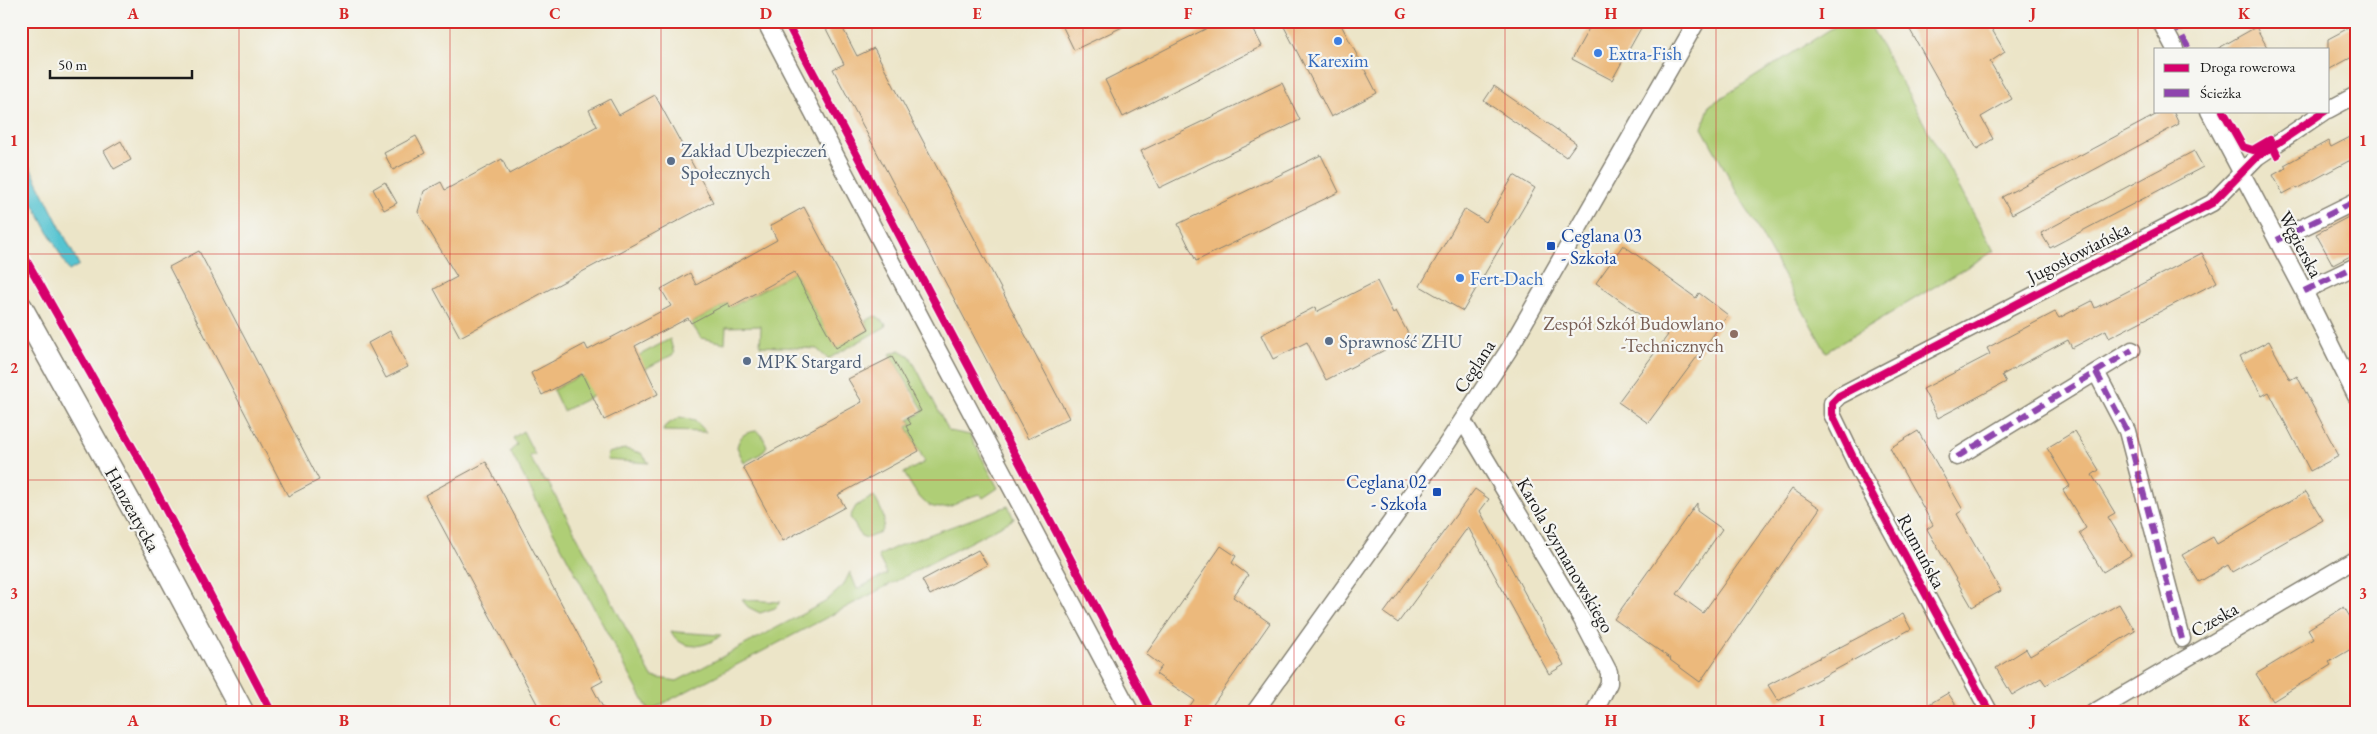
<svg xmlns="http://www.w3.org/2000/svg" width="2377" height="734" viewBox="0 0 2377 734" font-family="'EB Garamond',serif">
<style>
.green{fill:#afce76;stroke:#667549}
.water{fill:#57c4d1;stroke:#3a7076}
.building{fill:#ecb97c}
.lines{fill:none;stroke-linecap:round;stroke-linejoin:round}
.street-casing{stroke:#848072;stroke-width:19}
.secondary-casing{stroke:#848072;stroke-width:25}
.street{stroke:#fff;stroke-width:16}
.secondary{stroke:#fff;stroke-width:22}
.quiet{stroke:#8e44ad;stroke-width:6;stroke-dasharray:12 6;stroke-linecap:butt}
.cycleway-casing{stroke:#f6f6f2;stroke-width:11}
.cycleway{stroke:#d6006c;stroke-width:8}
.grid{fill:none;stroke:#d62828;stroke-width:1;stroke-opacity:0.55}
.shop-dot{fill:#3f7fe0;stroke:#f6f6f2;stroke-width:2}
.service-dot{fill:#5c6f8a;stroke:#f6f6f2;stroke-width:2}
.transit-dot{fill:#1a4fb4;stroke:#f6f6f2;stroke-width:2}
.education-dot{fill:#8d6e63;stroke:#f6f6f2;stroke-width:2}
.labels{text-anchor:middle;stroke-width:4.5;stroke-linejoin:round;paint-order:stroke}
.shop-label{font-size:19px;fill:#366cbe;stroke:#f6f6f2;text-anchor:start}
.service-label{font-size:19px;fill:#4e5e75;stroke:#f6f6f2;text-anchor:start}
.transit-label{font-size:19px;fill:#164399;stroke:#f6f6f2;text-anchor:start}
.street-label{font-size:19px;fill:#1c1c1c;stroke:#f6f6f2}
.education-label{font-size:19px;fill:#785e54;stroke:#f6f6f2;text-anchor:end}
.neatline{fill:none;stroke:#d62828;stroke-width:2}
.grid-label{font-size:16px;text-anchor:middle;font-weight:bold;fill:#d62828}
</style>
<rect width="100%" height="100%" fill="#f6f6f2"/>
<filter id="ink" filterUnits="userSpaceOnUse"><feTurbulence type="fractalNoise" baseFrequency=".02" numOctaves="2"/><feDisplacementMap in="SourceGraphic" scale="10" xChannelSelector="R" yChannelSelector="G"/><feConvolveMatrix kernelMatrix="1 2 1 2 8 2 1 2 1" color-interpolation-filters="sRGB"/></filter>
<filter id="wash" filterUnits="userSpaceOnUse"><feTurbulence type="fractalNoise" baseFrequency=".0096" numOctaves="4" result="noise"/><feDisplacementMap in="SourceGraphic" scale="20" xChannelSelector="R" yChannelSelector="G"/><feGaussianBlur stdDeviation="1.12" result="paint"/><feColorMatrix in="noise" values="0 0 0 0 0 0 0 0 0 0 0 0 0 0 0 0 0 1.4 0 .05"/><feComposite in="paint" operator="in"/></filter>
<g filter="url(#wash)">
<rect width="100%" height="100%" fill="#ece5c8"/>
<path class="green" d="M1837,25h33l124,226 -168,101 -124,-224 8,-23z
M794,272l42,75 33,-18 -4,-8 10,-5 3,1 8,7 -1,3 -57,32 -11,-10 -57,-3 1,-20 -35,1 -1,16 -24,-5 -10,-15 37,-20 3,4z
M670,339l4,15 -33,17 -9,-12z
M900,350l10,6 39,75 21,4 28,53 -15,10 -3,-4c-10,2 -19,8 -29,12 -26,9 -36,-15 -47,-33l21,-11 -18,-35 5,-3 -3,-4 15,-9 -34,-57z
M581,375l18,18 -36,18 -10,-21z
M680,417l15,3 11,12 -43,-1 2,-5z
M523,431l12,24 -6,1 16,26h3l104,195 25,4 148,-79 18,-16 7,-14 7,17 30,-15 -9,-18 20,-10 110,-40 6,13 -365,192 -139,-260 7,-6 -4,-7z
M757,431l5,4 5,11 -5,7 -18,10 -7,-16c3,-12 8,-15 20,-16z
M625,449l16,4 8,10 -42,-3 1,-7z
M874,496c6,12 15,24 6,37l-13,5 -6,-2 -11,-19 6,-11z
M742,600h5l34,2 -6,6 -15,5 -12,-6z
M671,631l6,1 44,3c-14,13 -41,17 -50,-4z"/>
<path class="water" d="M30,167l49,98 -10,6 -48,-90v-10z"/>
<g id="blocks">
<path class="building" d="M822,21h17l18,35 17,-8 195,370 -41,21 -195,-370 11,-5z
M1060,21h75l-61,29z
M1221,21h28l13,25 -139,71 -18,-37z
M1281,21h58l38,72 -46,24z
M1593,21h52l-33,59 -40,-21z
M1905,21h82l18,31 -15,10 22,37 -31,18 12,22 -16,10z
M2356,24v31l-28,15v-31z
M2256,27l12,22h-51z
M1282,83l18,37 -141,68 -18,-37z
M1494,86l82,57 -10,14 -82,-56z
M655,95l58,107 -253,135 -26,-48 23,-12 -39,-65 6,-21 17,-9 4,8 57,-31 7,15 88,-48 -8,-16 21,-11 9,16z
M2163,111h10l6,13 -167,90 -10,-17z
M2356,134v23l-59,32 -1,-2 -13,7 -10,-19 13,-7 -2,-3 44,-24 3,6z
M416,136l9,17 -32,17 -9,-17z
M121,141l10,19 -17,9 -10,-18z
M2194,151l9,16 -153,81 -9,-15z
M1321,155l18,37 -143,69 -18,-37z
M1514,175l21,13 -72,123 -43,-25 45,-77 21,13z
M385,182l12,21 -13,7 -11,-21z
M804,207l65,122 -33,19 -42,-76 -64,35 -2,-4 -37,20 -3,-5 -53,28 23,48 -54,26 -22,-46 -40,21 -11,-22 54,-29 3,6 83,-44 -10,-17 29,-16 6,12 81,-45 -7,-14z
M2356,213v40l-23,12 -17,-31z
M1623,245l73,53 3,-5 29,22 -80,108 -30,-21 50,-67 -72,-52z
M199,251l120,229 -31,16 -119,-229z
M2202,253l15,29 -108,56 -3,-8 -34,18 -4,-8 -66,35 4,7 -68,36 -15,-29 67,-35 -3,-6 68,-36 4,6 33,-17 3,7z
M1377,281l16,32 3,-2 14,26 -84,43 -19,-38 -34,17 -12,-24 54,-28 1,5z
M390,331l18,36 -22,11 -18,-35z
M2269,341l21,39 7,-4 42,80 -29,15 -41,-79 -7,4 -22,-40z
M892,357l29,54 -14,7 4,6 -5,2 13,25 -81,44 7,12 -62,34 -40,-74 119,-65 -14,-23z
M1918,431l45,79 -6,4 44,77 -29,16 -45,-78 6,-4 -43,-77z
M2075,431l24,39 -7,5 23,38 -7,4 23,38 -28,17 -24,-39 7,-5 -23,-38 7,-4 -23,-38z
M486,462l117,219 -11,6 14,26h-64l-117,-218z
M1475,489l14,10 -9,12 84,154 -15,9 -81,-147 -70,96 -14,-10z
M1792,489l28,19 -120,174 -30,-22 1,-1 -57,-40 83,-116v8l25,18 -45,65 26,19z
M2306,492l17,28 -91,52 -4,-7 -29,17 -17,-27 31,-18 4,7z
M1221,546l15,10 -4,7 16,12 -15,22 37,26 -63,90h-22l9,-13 -38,-26 6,-8 -16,-12z
M978,550l9,15 -57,30 -8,-15z
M2119,604l16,27 -89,54 -5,-7 -29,17 -16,-27 30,-19 4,7z
M2344,607l12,20v19l-27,16 2,3 -58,36 -17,-27 58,-35 -6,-10z
M1903,614l8,15 -133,72 -10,-16z
M1948,693l13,20h-47z"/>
</g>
</g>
<g filter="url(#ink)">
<use href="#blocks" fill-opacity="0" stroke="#848072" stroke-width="1"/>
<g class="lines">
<defs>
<path id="street" d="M765,21l158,301 208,391
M2160,21l15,28
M2328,110l28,-15
M2209,111l95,180 52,105
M2277,240l79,-39
M2304,291l52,-25
M2096,372l31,59 55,208
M1463,421l118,197 28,54v11l-15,30
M1957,457l175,-107
M1254,713l190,-265 64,-97 189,-330
M1990,713l-128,-237 -30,-62v-11l7,-7 373,-193 45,-46 68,-46
M2093,713l263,-154"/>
<path id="secondary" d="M21,307l140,252 82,154"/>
</defs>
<use href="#street" class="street-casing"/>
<use href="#secondary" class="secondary-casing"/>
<use href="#street" class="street"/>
<use href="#secondary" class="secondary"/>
<path class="quiet" d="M2174,21l15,28
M2277,240l79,-39
M2304,291l52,-25
M2096,372l31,59 55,208
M1957,457l175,-107"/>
<defs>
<path id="cycleway" d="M786,21l366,692
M2223,111l20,36 10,3 17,-10 7,15
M21,251l123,217 128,245
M1990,713l-128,-237 -30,-62v-11l7,-7 373,-193 45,-46 68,-46"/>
</defs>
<use href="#cycleway" class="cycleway-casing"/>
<use href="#cycleway" class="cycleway"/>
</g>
</g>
<path class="grid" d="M239,21v692M450,21v692M661,21v692M872,21v692M1083,21v692M1294,21v692M1505,21v692M1716,21v692M1927,21v692M2138,21v692M21,254h2335M21,480h2335"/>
<g class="shop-dot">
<circle cx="1338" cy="41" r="5"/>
<circle cx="1598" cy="53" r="5"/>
<circle cx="1460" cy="278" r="5"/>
</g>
<g class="service-dot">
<circle cx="671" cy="161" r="5"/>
<circle cx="1329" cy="341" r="5"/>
<circle cx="747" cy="361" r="5"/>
</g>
<g class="transit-dot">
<rect x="1546" y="241" width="10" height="10" rx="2.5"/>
<rect x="1432" y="487" width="10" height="10" rx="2.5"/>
</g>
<circle class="education-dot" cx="1734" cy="334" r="5"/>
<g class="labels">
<g class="shop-label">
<text x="1608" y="60">Extra-Fish</text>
<text x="1338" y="67" text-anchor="middle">Karexim</text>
<text x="1470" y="285">Fert-Dach</text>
</g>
<g class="service-label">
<text x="681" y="157">Zakład Ubezpieczeń<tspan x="681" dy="22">Społecznych</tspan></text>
<text x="1339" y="348">Sprawność ZHU</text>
<text x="757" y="368">MPK Stargard</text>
</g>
<g class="transit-label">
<text x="1561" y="242">Ceglana 03<tspan x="1561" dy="22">- Szkoła</tspan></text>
<text x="1427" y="488" text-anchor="end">Ceglana 02<tspan x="1427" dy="22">- Szkoła</tspan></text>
</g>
<g class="street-label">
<text transform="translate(2301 244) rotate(62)" y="7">Węgierska</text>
<text transform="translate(2078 252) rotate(-27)" y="7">Jugosłowiańska</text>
<text transform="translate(1474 366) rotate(-57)" y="7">Ceglana</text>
<text transform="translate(133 509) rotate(61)" y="7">Hanzeatycka</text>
<text transform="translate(1922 551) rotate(62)" y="7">Rumuńska</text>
<text transform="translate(1566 555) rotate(60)" y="7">Karola Szymanowskiego</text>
<text transform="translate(2214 619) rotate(-30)" y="7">Czeska</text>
</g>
<g class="education-label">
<text x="1724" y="330">Zespół Szkół Budowlano<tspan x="1724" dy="22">-Technicznych</tspan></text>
</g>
</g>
<rect width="2377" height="734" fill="none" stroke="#f6f6f2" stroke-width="55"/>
<rect x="2154" y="48" width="175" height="65" fill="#f6f6f2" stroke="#9f9f9c"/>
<rect x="2164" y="64" width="25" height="8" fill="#d6006c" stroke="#9f9f9c"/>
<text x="2200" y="72" font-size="15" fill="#1c1c1c">Droga rowerowa</text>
<rect x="2164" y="89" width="25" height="8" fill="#8e44ad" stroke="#9f9f9c"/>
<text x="2200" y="98" font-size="15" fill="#1c1c1c">Ścieżka</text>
<path d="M50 70v8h142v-8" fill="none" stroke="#1c1c1c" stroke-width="2.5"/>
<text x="58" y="70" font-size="15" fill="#1c1c1c" stroke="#f6f6f2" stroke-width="4" paint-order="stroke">50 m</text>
<rect x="28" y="28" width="2322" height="678" class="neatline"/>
<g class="grid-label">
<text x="133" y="19">A</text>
<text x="344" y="19">B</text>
<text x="555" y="19">C</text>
<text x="766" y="19">D</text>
<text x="977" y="19">E</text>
<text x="1188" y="19">F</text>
<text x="1400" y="19">G</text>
<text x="1611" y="19">H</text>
<text x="1822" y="19">I</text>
<text x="2033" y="19">J</text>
<text x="2244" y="19">K</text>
<text x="14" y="146">1</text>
<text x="2363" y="146">1</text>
<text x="14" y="373">2</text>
<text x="2363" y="373">2</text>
<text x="14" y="599">3</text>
<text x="2363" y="599">3</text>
<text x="133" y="726">A</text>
<text x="344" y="726">B</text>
<text x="555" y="726">C</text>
<text x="766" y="726">D</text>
<text x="977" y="726">E</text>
<text x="1188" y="726">F</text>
<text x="1400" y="726">G</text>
<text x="1611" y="726">H</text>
<text x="1822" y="726">I</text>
<text x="2033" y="726">J</text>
<text x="2244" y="726">K</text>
</g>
</svg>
